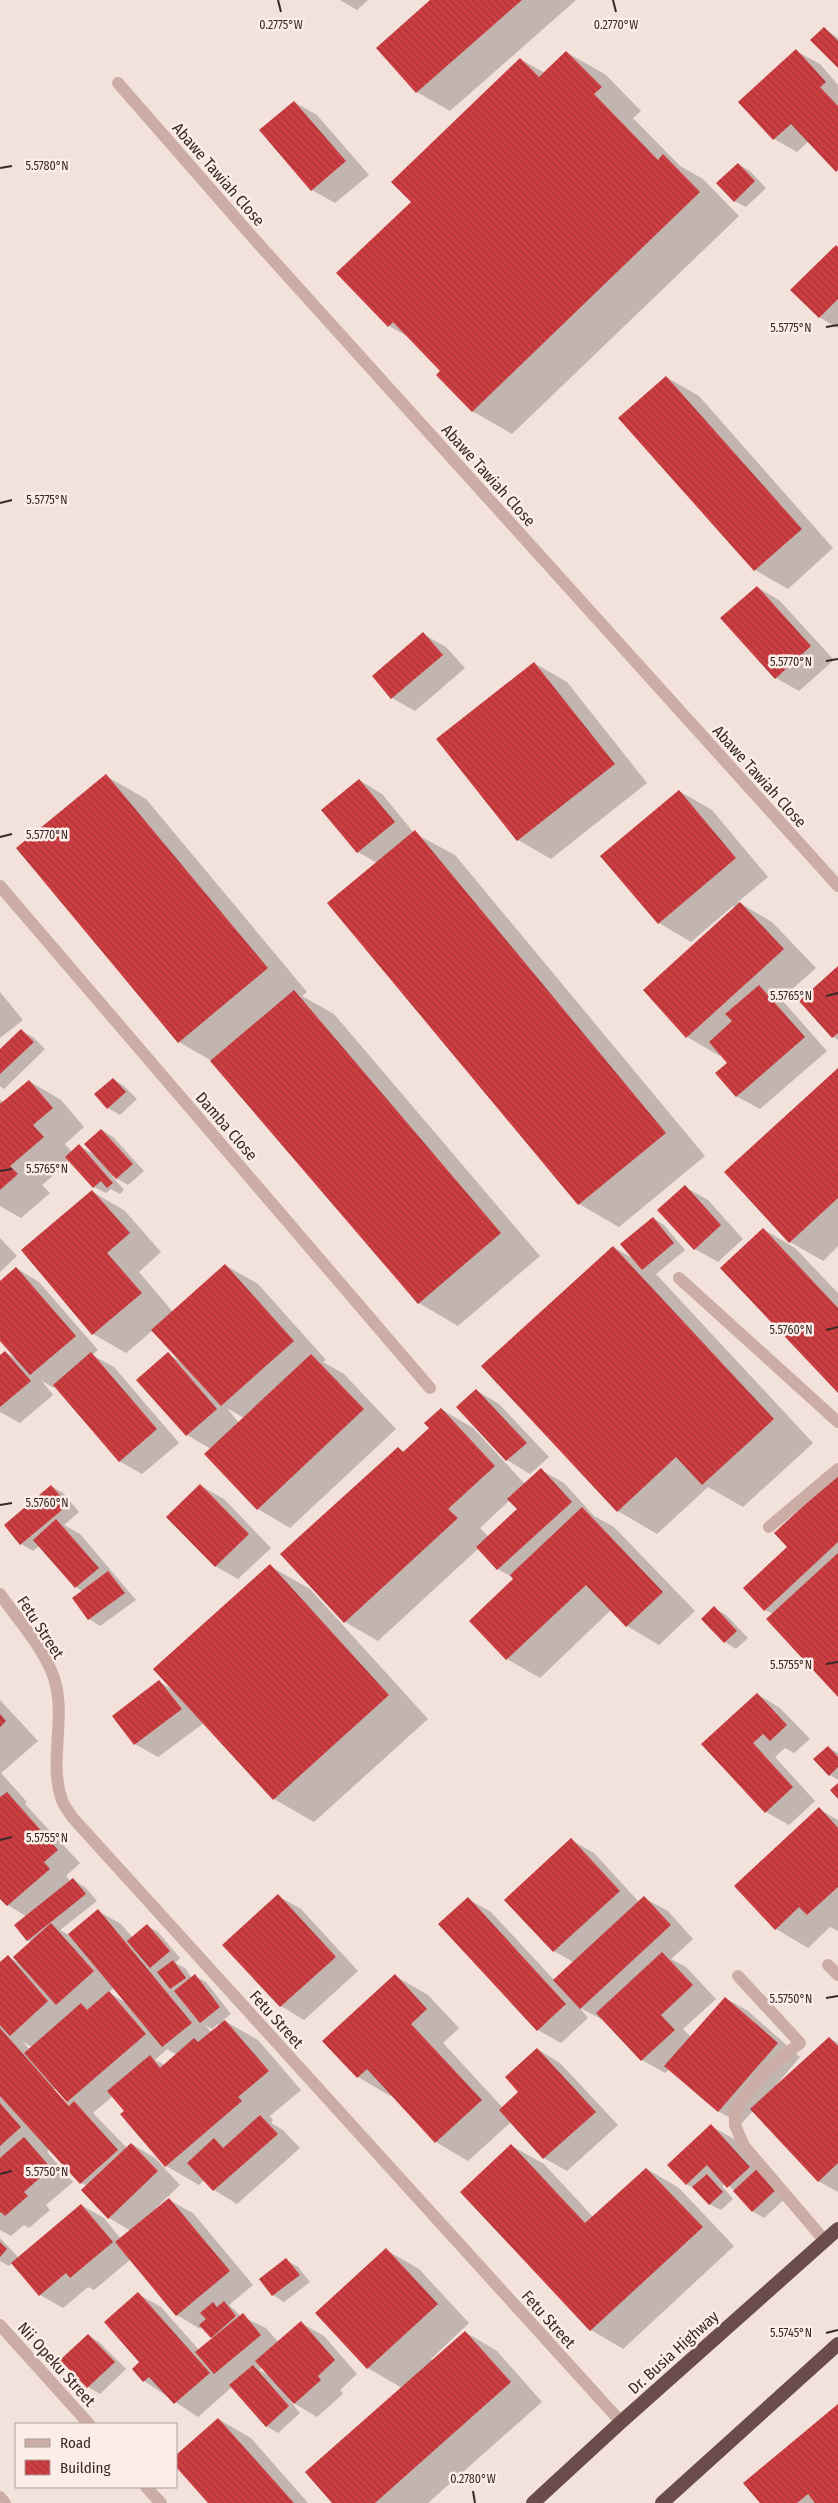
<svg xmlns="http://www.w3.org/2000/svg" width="838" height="2503" viewBox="0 0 838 2503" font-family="'Fira Sans Condensed',sans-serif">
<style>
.shadow{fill:#0003;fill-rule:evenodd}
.building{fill:url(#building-back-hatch)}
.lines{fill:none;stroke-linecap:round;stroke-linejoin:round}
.service{stroke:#ccada6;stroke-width:12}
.minor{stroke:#ccada6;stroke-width:12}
.trunk{stroke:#6a4c4a;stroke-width:14}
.ticks{fill:none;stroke:#382827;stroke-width:2}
.labels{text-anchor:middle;stroke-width:5;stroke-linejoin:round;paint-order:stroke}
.street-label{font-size:16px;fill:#382827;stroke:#fbede7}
.ticks-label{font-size:12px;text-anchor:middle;fill:#382827;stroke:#fbede7;stroke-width:5;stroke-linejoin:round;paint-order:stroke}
</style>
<defs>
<pattern id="building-back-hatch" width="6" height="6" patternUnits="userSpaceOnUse" patternTransform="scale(1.25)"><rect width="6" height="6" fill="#cd3e42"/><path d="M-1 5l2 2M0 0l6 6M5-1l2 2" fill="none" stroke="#a73437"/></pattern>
</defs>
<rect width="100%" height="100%" fill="#f3e1db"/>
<path class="shadow" d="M340,0h28l-11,10z
M432,0h144l-126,111 -33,-19 -39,-44z
M824,28l14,10v28z
M796,51l24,13 18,21v87l-29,-31 -12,11 -23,-13z
M566,52l40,23 35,36 -8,7 47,48 23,13 36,37 -227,218 -40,-23 -30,-40 -33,-34 -20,-11 24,-124 107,-143 25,14z
M294,102l23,13 52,60 -34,28 -23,-13 -51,-60z
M738,164l12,7 16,17 -20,19 -12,-6z
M838,248v80l-19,-11z
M666,377l33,19 134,152 -45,41 -33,-19 -135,-152z
M757,587l23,14 54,59 -35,31 -23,-13z
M423,634l23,13 19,21 -50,43 -23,-13z
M534,663l33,19 80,101 -96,76 -33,-19 -80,-101z
M106,776l40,23 161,193 -5,4 32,18 206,242 -82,70 -39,-23 -207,-242 -33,-19 -162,-194z
M359,780l23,14 32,39 41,22 250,301 -86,71 -40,-23 -202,-341 -19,-11 -35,-42z
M679,791l33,19 56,67 -30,25 34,20 44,46 -35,31 46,52 -67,58 -24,-13 -7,-33 -8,-9 -1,2 -33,-19 -43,-47 91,-82 -2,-2 -42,36 -32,-19z
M838,968v72l-5,-3z
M0,992l23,28 -23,18z
M21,1031l12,6 12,12 -41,40 -4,-3v-35z
M838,1070v176l-15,15 -33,-19z
M113,1079l11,7 13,13 -17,16 -12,-7z
M29,1081l32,19 23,27 -19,17 7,8 7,-6 16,9 7,-25 11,7 31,34 -16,14 -17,-10 13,15 -4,4 -9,-5 -5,4 -12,-6 -24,-26 -28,24 8,8 -29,25 -21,-12v-106l4,2z
M685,1187l23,13 35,39 -25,23 -23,-13z
M93,1192l32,19 36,41 -22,20 34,40 52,-47 33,19 68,76 -3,2 21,12 52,55 -106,99 -32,-19 -47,-60 -24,-14 -49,-55 30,-26 13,8 -28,-32 -27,23 -33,-19zM227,1408l17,10 -5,5z
M653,1218l11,7 21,25 -29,24 157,169 -70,64 -35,-20 -51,47 -39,-23 -5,-264 21,12z
M763,1229l32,19 43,45v98z
M0,1238l17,18 -17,16z
M16,1268l23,14 59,68 -6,5 22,12 65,76 -37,31 -23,-13 -63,-75 -2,2 -12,-7 11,14 -33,28 -20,-11v-55l5,-5 12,7 -17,-20v-57z
M476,1390l23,14 50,53 -19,17 -23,-14 -49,-53z
M441,1409l32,19 52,56 16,-14 23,13 30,33 20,11 81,84 -36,34 -32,-19 -16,-16 -71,68 -33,-19 8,-80 -17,-10 -19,-21 -101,93 -33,-19 53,-174 6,4 27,-24zM510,1500l8,9 -29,28 -9,-9z
M838,1476v219l-65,-81 -8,-4 24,-63z
M51,1486l12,7 16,19 -15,13 16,9 56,66 -36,26 -11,-7 -6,-27 -7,-5 -37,-41 -6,5 -12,-7 -16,-18z
M201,1486l23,13 47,49 -33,31 -23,-13z
M270,1566l40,23 118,130 -114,103 -40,-23 -70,-76 -46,34 -23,-13 24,-62 15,8z
M714,1608l12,7 22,23 -12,11 -11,-7z
M757,1694l23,14 30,31 -16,14 -9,-5 -10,9 40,44 -26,24 -23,-13 -63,-68z
M0,1700l38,41 -37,32 26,29 -2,2 55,59 -14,13 5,6 2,-2 12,7 12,14 -37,29 9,5 29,-24 23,13 12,14 14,-12 11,6 22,26 -5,5 10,5 7,10 3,-2 11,6 25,32 -8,6 35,20 43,50 -31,26 3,4 -2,3 12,7 17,18 -63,56 -23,-14 -10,-10 -5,5 -33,-19 -53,-70 -20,17 34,35 5,-4 23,14 25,27 -24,23 1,1 12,-9 24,13 60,72 -24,20 12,11 25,12 12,14 23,-19 23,13 33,38 -17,16 3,4 -26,23 -27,-16 10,12 -22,20 -12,-7 -34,-39 -34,30 -54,-36 -10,-12 7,-7 -3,-68 23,13 38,43 14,-11 -11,-12 -2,2 -23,-14 -46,-56 -37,31 -6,-3 -25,21 -23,-13 -28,-32 -3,3 -9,-5v-23l19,20 62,-53 23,13 17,21 10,-8 -22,-13 -22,-32 -6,-3 -31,-35 -3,4 26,30 -27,23 4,5 -21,18 -5,-3 -13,11 -11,-6v-266l8,-7 13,7 11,-22 -4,-2 -1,-23 -19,-12 -8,-8zM114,1988l12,15 -18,-11zM218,2024l1,2 -7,7 -7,-8 7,4zM23,2042l9,5 -2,3zM167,2049l10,6 -12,10 -10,-5zM56,2088l13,17 -1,1 -15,-16zM262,2367l6,8 -9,-5z
M828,1747l10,6v27l-8,-5z
M819,1809l19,11v111l-8,-4 -22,21 -32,-19 -40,-43z
M571,1840l23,13 45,49 5,-4 24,13 25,28 -22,20 15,8 30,32 -33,30 8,8 34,-39 23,13 52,46 -23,27 1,1 51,-47 9,5v149l-20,-11 -65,-70 -12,13 -23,-13 -48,-42 -5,4 -23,-13 -37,-39 -25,-13 8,10 -27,25 -23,-13 -70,-131 23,13 63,68 19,-18 -19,-11z
M278,1896l23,13 57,62 -54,49 -23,-14 -57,-61z
M395,1976l33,19 31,33 -16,15 60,65 17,-16 17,-43 23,14 58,62 -51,46 -23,-13 -33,-36 -43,39 -32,-19 -44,-48 -2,2 -32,-19z
M711,2126l23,13 55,56 -25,23 -12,-7 -17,-20 -10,-8 -3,3 11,13 -12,11 -12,-6 -14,-15 -9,-5z
M512,2146l32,18 50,54 53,-49 32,19 55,58 -111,103 -32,-19 -129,-138z
M386,2250l33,19 50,54 -38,36 2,2 32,-29 32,19 45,51 -114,101h-94l68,-115 -34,-20 -51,-55z
M286,2260l12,7 12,15 -26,20 -11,-7z
M88,2335l11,7 27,27 -26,25 -12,-7z
M838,2405v98h-77z
M218,2419l33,19 57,65h-98z"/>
<path class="building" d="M430,0h92l-106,93 -40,-45z
M824,27l14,14v27l-28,-28z
M796,49l30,33 -6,5 18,19v63l-2,3 -45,-48 -18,16 -35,-38z
M566,51l36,36 -8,7 64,66 5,-6 37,38 -228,220 -36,-37 4,-4 -47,-49 -5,5 -52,-54 75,-71 -20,-20 129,-124 19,19z
M294,101l52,60 -35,30 -52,-61z
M738,163l17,18 -21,21 -18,-19z
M836,245l2,2v52l-19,19 -29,-28z
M666,376l136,153 -48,42 -136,-153z
M757,586l54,60 -36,33 -55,-61z
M423,632l20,23 -52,44 -19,-23z
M534,662l81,102 -98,77 -81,-102z
M106,774l162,194 -90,75 -162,-195z
M359,779l36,43 -38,31 -36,-43z
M679,790l57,68 -78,66 -58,-68z
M415,830l251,303 -88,72 -251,-302z
M740,902l44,47 -98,89 -43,-48z
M838,966v67l-6,5 -33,-37z
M759,985l46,52 -69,60 -21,-24 12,-10 -18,-21 23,-21 -7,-7z
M294,990l207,243 -83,71 -208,-243z
M21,1029l13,13 -34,32v-25z
M838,1068v130l-49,45 -65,-71z
M113,1078l13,14 -19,17 -13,-15z
M29,1080l24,28 -20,17 11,12 -34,29 8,8 -18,16v-86z
M101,1129l32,35 -17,15 -32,-35z
M79,1144l34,39 -6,5 -6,-7 -8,7 -28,-31z
M685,1185l36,40 -27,25 -37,-40z
M92,1190l38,43 -23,20 35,40 -50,42 -71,-85z
M653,1217l21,26 -32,27 -22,-26z
M763,1228l75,80v85l-118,-125z
M613,1246l161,173 -72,66 -26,-28 -59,55 -136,-146z
M225,1264l69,77 -73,65 -70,-76z
M16,1267l60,69 -46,39 -30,-34v-60z
M5,1351l26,30 -31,26v-52z
M91,1352l66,77 -38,33 -66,-77z
M168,1352l49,57 -31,27 -50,-56z
M311,1354l53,55 -107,101 -53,-56z
M476,1389l51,54 -21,18 -50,-54z
M441,1408l54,58 -47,43 10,9 -114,105 -64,-69 118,-107 5,5 26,-24 -5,-5z
M541,1468l31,34 -75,68 -21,-23 41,-38 -10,-10z
M838,1474v68l-74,69 -21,-23 44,-41 -13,-14z
M200,1484l49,50 -34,33 -49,-50z
M51,1485l17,20 -48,40 -16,-20z
M582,1507l81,85 -37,35 -40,-42 -80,75 -37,-39 44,-42 -3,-4z
M56,1519l43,49 -24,20 -42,-48z
M838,1553v144l-72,-78z
M270,1564l119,131 -116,105 -120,-131z
M108,1571l17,22 -37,27 -16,-22z
M714,1606l23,25 -13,12 -23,-24z
M159,1680l23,29 -48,36 -22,-29z
M757,1693l30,32 -17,16 -7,-7 -10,9 40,44 -28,26 -64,-69z
M0,1714l6,7 -6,6z
M828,1746l10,11v10l-9,9 -16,-17z
M838,1783v16l-8,-9z
M7,1792l51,58 -14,12 6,7 -43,37 -7,-7v-102z
M819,1807l19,21v59l-31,28 -8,-8 -24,23 -41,-44z
M571,1838l49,53 -67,61 -49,-52z
M73,1878l13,16 -59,47 -13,-16z
M278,1894l58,63 -56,50 -58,-62z
M644,1896l27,29 -91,84 -27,-29z
M468,1897l98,107 -29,27 -99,-107z
M98,1909l94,114 -30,24 -94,-113z
M51,1923l43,48 -38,34 -43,-48z
M147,1924l23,27 -20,17 -23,-27z
M662,1952l31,33 -32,30 14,15 -34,31 -45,-48z
M8,1955l40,46 -38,35 -10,-11v-63z
M173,1960l13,18 -16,11 -13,-17z
M195,1974l25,33 -20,16 -26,-32z
M395,1974l32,35 -16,15 71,76 -47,43 -68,-74 -10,9 -35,-37z
M109,1991l37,43 -79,68 -43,-49 57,-50 6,7z
M725,1997l53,46 -60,69 -54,-46z
M225,2020l44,51 -31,26 4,4 -77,66 -45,-53 4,-3 -17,-20 43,-36 10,13 34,-30 4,4z
M0,2028l69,78 5,-5 44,49 -38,34 -80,-88z
M829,2037l9,9v117l-20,19 -68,-73z
M537,2048l59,64 -53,47 -44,-49 19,-18 -13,-15z
M0,2103l21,24 -21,19z
M260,2115l18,19 -65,57 -26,-28 27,-25 9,10z
M711,2124l39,43 -23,21 -20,-23 -21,20 -19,-20z
M24,2137l27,31 -27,24 4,4 -23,20 -4,-4 -1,1v-55z
M131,2143l27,28 -50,48 -27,-29z
M511,2144l74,79 61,-55 57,59 -113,104 -130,-139z
M759,2167l19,21 -26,24 -19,-21z
M707,2174l16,18 -14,13 -17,-18z
M169,2198l61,73 -54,45 -61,-74z
M81,2204l32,38 -43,36 -4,-5 -27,23 -28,-33z
M0,2242l7,7 -7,8z
M386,2248l52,56 -71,65 -52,-56z
M286,2258l14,17 -28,21 -13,-17z
M138,2292l72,81 -36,31 -25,-27 -6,5 -11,-13 7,-7 -35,-40z
M224,2301l12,15 -25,22 -12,-13 7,-6 -6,-6 13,-11 4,5z
M243,2313l18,22 -47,39 -19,-22z
M301,2321l34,39 -17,16 3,4 -27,24 -39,-43z
M465,2331l46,51 -136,121h-43l-27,-31z
M88,2334l27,28 -28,26 -27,-28z
M253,2365l36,41 -23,21 -37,-42z
M838,2404v99h-23l-7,-9 -11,9h-37l-17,-20z
M218,2418l76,85h-86l-32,-36v-12z"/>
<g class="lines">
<path class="service" d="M679,1278l159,144
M769,1527l69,-58
M828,1965l10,10
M738,1976l62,67 -36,29 -29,37v16l9,21 81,95
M0,2497l5,6"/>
<path class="minor" d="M118,83l138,158 582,645
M0,886l430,502
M0,1594c18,26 44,54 54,84 13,39 -6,84 8,122 2,6 7,12 10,17l549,605
M0,2325l89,99
M146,2487l15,16"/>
<path class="trunk" d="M533,2503l88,-81 217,-193
M662,2503l176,-159"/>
</g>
<path class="ticks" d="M278,0l3,12M613,0l3,12M0,168l12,-2M826,327l12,-2M0,503l12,-3M826,661l12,-2M0,837l12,-3M826,996l12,-3M0,1171l12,-2M826,1330l12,-3M0,1505l12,-2M826,1664l12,-2M0,1840l12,-3M826,1998l12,-2M0,2174l12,-3M826,2333l12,-3M473,2491l2,12"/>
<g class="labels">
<g class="street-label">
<text transform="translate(219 174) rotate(49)" y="6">Abawe Tawiah Close</text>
<text transform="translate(489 475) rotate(48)" y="6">Abawe Tawiah Close</text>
<text transform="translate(760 776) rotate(48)" y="6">Abawe Tawiah Close</text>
<text transform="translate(227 1126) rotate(49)" y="6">Damba Close</text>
<text transform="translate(41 1627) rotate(57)" y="6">Fetu Street</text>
<text transform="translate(277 2019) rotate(48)" y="6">Fetu Street</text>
<text transform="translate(549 2319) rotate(48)" y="6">Fetu Street</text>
<text transform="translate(673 2352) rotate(-42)" y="6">Dr. Busia Highway</text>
<text transform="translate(57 2364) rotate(48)" y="6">Nii Opeku Street</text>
</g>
</g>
<g class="ticks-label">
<text x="281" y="29">0.2775°W</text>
<text x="616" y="29">0.2770°W</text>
<text x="47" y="170">5.5780°N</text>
<text x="791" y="332">5.5775°N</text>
<text x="47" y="504">5.5775°N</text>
<text x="791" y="666">5.5770°N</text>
<text x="47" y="839">5.5770°N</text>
<text x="791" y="1000">5.5765°N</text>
<text x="47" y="1173">5.5765°N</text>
<text x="791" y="1334">5.5760°N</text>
<text x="47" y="1507">5.5760°N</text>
<text x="791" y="1669">5.5755°N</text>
<text x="47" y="1842">5.5755°N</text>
<text x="791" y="2003">5.5750°N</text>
<text x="47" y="2176">5.5750°N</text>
<text x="791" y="2337">5.5745°N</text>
<text x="473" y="2483">0.2780°W</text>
</g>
<rect x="15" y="2423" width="162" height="65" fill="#fbede7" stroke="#ad9e9a"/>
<rect x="25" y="2439" width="25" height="8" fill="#ccada6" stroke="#ad9e9a"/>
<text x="60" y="2448" font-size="15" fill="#382827">Road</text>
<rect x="25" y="2460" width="25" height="15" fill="url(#building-back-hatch)" stroke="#ad9e9a"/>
<text x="60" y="2473" font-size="15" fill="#382827">Building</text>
</svg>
